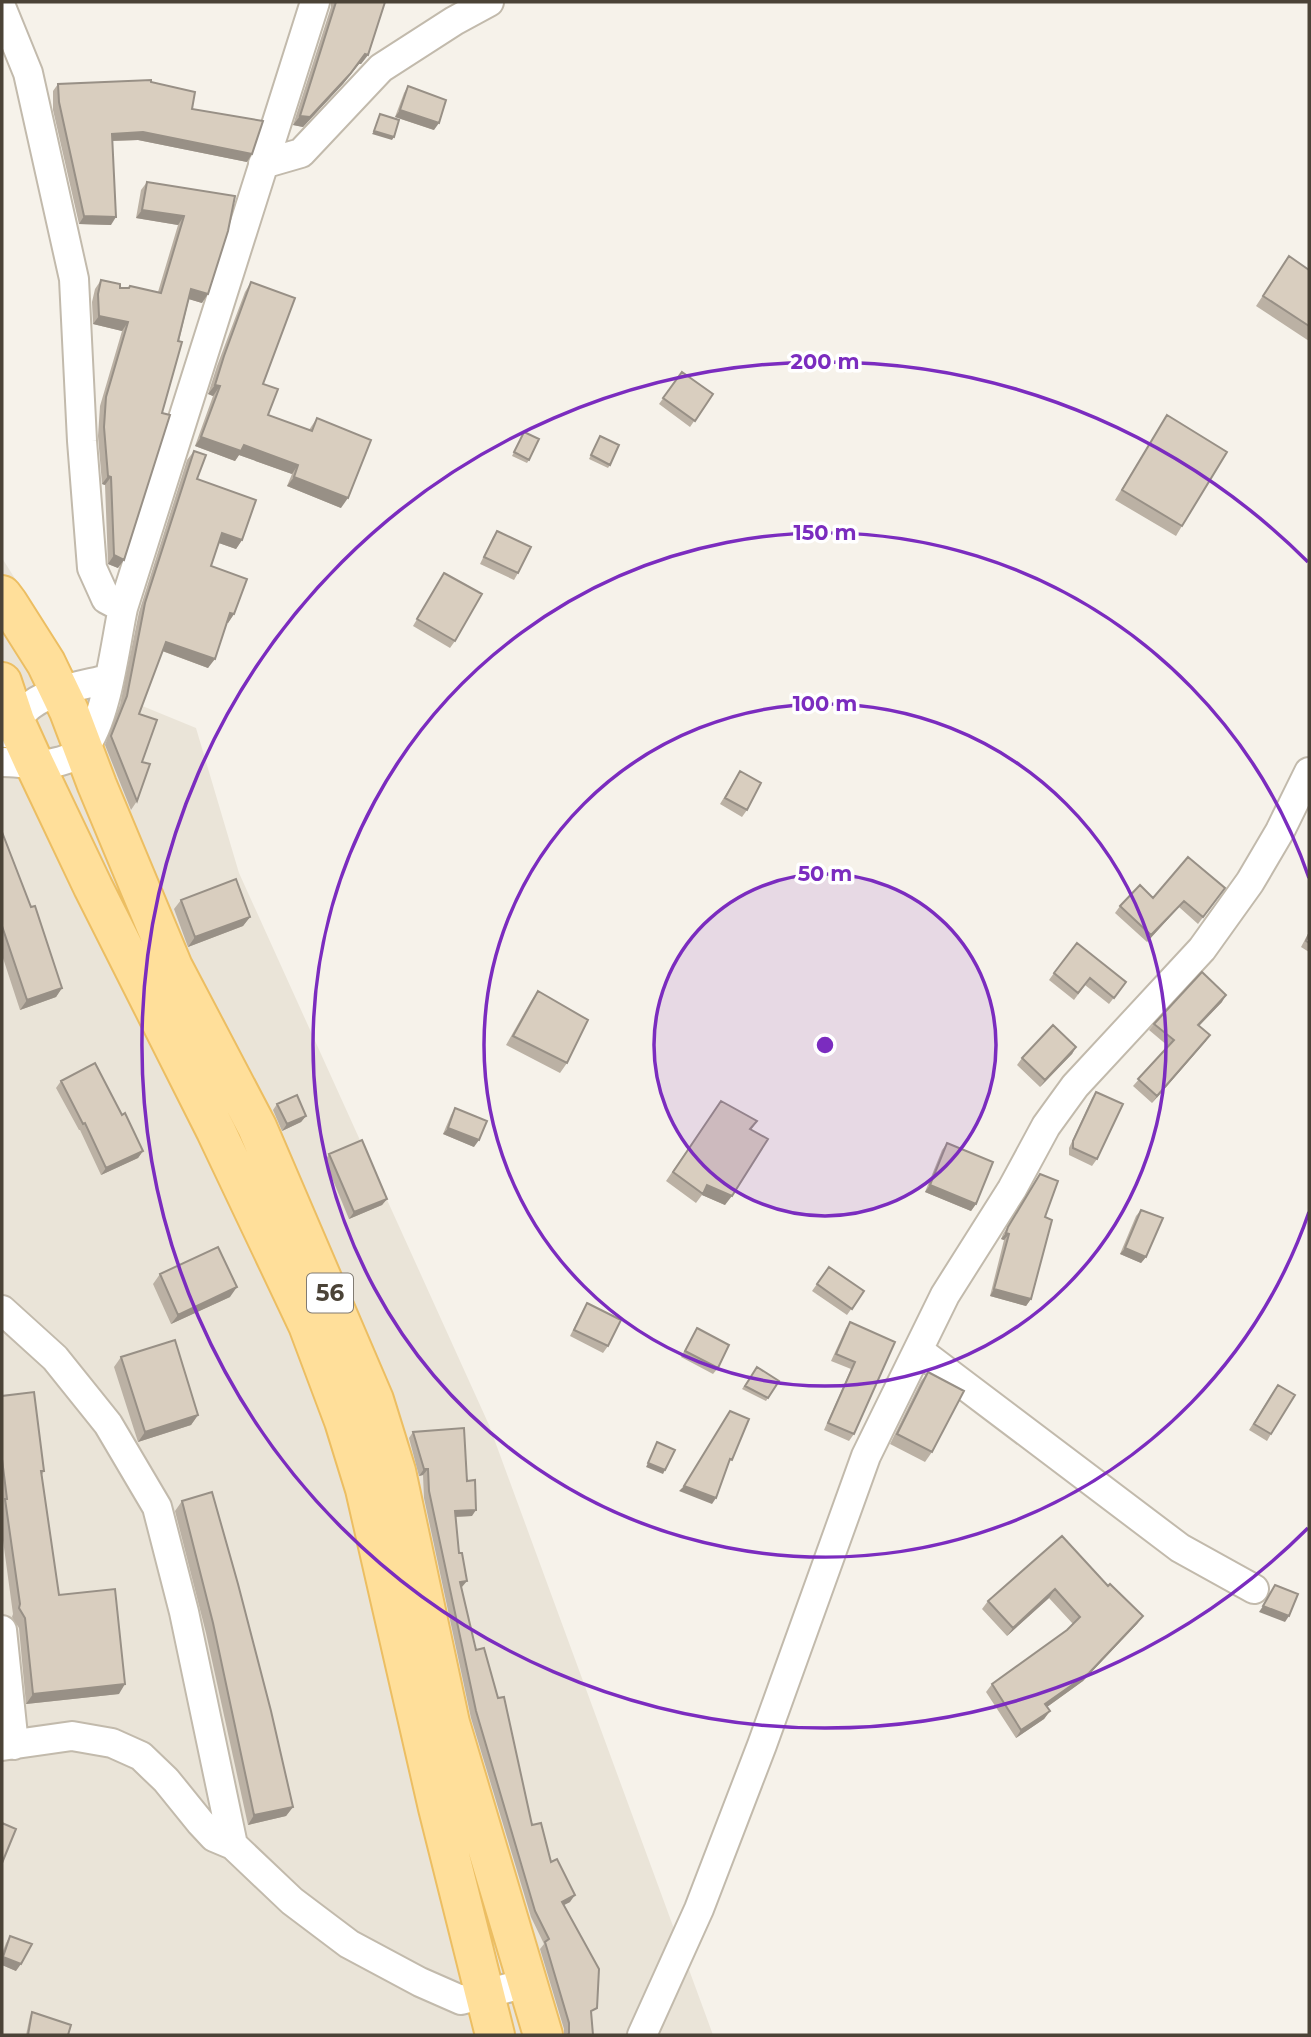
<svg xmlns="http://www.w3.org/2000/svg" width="1311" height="2037" viewBox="0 0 1311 2037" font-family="Montserrat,sans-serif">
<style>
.residential{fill:#eae4d8}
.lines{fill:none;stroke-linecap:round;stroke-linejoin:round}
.street-casing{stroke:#c2baac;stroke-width:32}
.primary-casing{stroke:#ecbe62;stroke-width:42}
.street{stroke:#fff;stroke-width:28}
.primary{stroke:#ffdf9a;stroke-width:38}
.wall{fill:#bbb1a4}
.shaded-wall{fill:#989086}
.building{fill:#d9cebf;stroke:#989086;stroke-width:2}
.ring{fill:none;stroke:#7b2cbf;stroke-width:3.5}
.labels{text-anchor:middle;stroke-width:7;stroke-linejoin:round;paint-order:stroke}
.shield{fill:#fff;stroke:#817b73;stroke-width:2}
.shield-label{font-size:23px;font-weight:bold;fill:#4b4337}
.centre{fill:#7b2cbf;stroke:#fff;stroke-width:3.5}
.ring-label{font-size:21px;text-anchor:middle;font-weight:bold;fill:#7b2cbf;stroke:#fff;stroke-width:7;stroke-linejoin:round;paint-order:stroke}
</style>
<rect width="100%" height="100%" fill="#f6f2ea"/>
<path class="residential" d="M2,558l77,122 117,48 43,145 250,552 224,610h-711z"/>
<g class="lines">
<defs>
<path id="street" d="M2,9l26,64 46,206 8,162 10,127 14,31 17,9
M263,164l38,-11 80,-85 73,-47 35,-19
M6,733c6,-8 11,-16 18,-22 21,-21 57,-25 84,-32
M2,762c19,0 40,5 59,-1 8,-2 18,-7 23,-13 23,-29 31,-103 39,-140l192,-606
M2,1310l53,48 53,66 49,83 27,105 49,233 59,56 57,43 71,38 41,18 66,-17
M918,1350l262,198 74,41
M2,1630l12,115
M2,1746l70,-10 40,7 29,13 25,24 34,42 14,15 19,8
M642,2035l57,-126 63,-164 104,-289 79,-161 67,-106 34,-63 29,-40 127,-137 48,-67 30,-51 29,-59"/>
<path id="primary" d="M2,595l6,8 38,60 23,48 28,74 76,182 84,160 117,273 22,71 54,252 93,312
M2,682l13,39 19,42 59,124 123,244 92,194 36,96 21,68 73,319 57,227"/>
</defs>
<use href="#street" class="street-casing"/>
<use href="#primary" class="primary-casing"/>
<use href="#street" class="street"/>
<use href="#primary" class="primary"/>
</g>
<path class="wall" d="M331,2h54l-17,53 -7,9h-2l-16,20 -40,43 -10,-2 38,-118z
M151,82l41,27 55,53 -109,-22 -25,1 -2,84 -32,-1 -26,-114v-19l5,-7z
M408,86l26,44 -39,-13 9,-24z
M147,182l88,14 -33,107 -13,-4 -27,114 -44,155 -10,-4 -3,-79 -3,-1 -4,-48 2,-30 22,-75 -29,-7 -1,-22 3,-13 6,-9 19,8h9l1,-2 28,6 20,-67 -42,-7 5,-28z
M1289,256l20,14v71l-53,-35z
M251,282l17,133 41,15 8,-12 24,90 -54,-22 5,-12 -53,-19 -4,6 -40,-15 18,-50 -5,-2 9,-28 28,-74z
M682,372l31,22 -23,33 -31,-23z
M1167,415l15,111 -6,10 -61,-36z
M524,432l5,28 -2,3 -15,-7z
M600,436l10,29 -2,3 -19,-9z
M194,451l3,28 45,61 -6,9 -17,-6 -8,23 23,48 -6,9h-1l-19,45 -46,-17 -23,63 3,48 -5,39 -6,9 -26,-65 15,-40 19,-93 48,-152z
M497,531l21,42 -4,7 -34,-16 13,-27z
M444,573l11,68 -5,7 -37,-22z
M740,771l7,39 -5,7 -22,-13z
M2,832l60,156 -6,9 -36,13 -18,-55z
M1225,888l-27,36 -19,-17 -32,35 -32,-29 5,-7 33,-8z
M181,900l69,17 -7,9 -55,21 -14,-38z
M1309,932v20l-8,-5z
M1054,973l72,9 -17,22 -24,-19 -11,15 -25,-20z
M538,991l29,72 -7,10 -54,-28 25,-44z
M1222,1002l-23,24 7,15 -54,62 -19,-17 35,-40 -19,-16 5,-6z
M1076,1047l-4,7 -32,33 -23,-22 5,-7z
M61,1081l61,34 21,36 -5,7 -37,17 -21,-45h-1l-23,-42z
M1096,1092l1,67 -5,7 -23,-11v-7l23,-50z
M721,1101l36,20 -6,9 -26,75 -23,-10 -6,8 -30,-22z
M277,1104l29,12 -5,6 -19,9 -9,-21z
M455,1108l19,39 -31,-13 8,-19z
M947,1143l29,61 -5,7 -46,-19 17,-42z
M329,1154l58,45 -5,6 -33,14 -24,-58z
M1040,1174l5,43 -14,82 -5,7 -36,-10 14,-56 -3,-1 2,-5z
M1141,1210l5,47 -5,6 -21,-9 16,-38z
M829,1267l35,24 -17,24 -35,-24z
M160,1274l70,23 -59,27 -18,-40z
M587,1303l21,43 -5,7 -33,-17 13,-26z
M850,1322l45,20 -41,92 -5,7 -25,-11 27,-61 -20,-8 15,-33z
M697,1328l21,40 -5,6 -32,-17z
M121,1357l77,58 -7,10 -53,17 -24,-75z
M757,1367l22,14 -13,20 -24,-12z
M928,1372l4,80 -7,10 -35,-18 31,-63z
M1273,1392l-2,42 -4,7 -18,-11z
M2,1396l42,75 -2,4 17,120 60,99 -93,10 -7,-76 -7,-11 1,-3 -11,-81z
M413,1432l54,49 5,35 -16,1 5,71 15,62 56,175 38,77 -6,3 28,110h-1l2,20h-29v-6l-24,-80 4,-5 -13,-27 -60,-199 -47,-220 -1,-23 -4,1 -10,-38z
M182,1501l111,306 -7,9 -38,9 -42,-192 -31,-122z
M1062,1536l46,50 35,30 -6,8 -54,57 -36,26 3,4 -6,8 -28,19 -30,-46 6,-8 75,-54 6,-6 -24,-26 -42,38 -25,-27 6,-8z
M10,1936l6,35 -14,-6v-12l4,-10z
M32,2012l36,23h-42l4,-19z"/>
<path class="shaded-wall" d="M365,54l3,1 -7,9h-2l-16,20 -40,43 -10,-2 7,-9z
M400,110l39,13 -5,7 -39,-13z
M374,131l20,6 -2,3 -20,-6z
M143,132l109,22 -5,8 -109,-22 -31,1 5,-7z
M142,210l42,6 -6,9 -42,-7z
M84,216l32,1 -5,8 -32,-1z
M191,289l17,5 -6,9 -17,-5z
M99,316l29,6 -6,9 -29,-7z
M215,385l5,1 -7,10 -5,-2z
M201,437l43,8 54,20 -6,9 -53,-19 -4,6 -40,-15z
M108,476l3,1 -6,8 -3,-1z
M294,477l54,21 -7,10 -54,-22z
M222,533l20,7 -6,9 -20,-7z
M114,555l10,5 -6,8 -10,-4z
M230,613l4,1 -6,9 -4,-1z
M166,642l49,17 -7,9 -48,-18z
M1184,901l-5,6 -32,35 4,-7z
M250,917l-7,9 -55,21 7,-10z
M62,988l-6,9 -36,13 7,-10z
M1226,995l-4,7 -28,29 4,-6z
M1210,1035l-4,6 -54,62 5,-7z
M1076,1047l-4,7 -32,33 5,-7z
M306,1116l-5,6 -19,9 5,-7z
M448,1128l31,12 -5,7 -31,-13z
M143,1151l-5,7 -37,17 5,-7z
M707,1185l25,11 -7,9 -23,-10z
M930,1185l46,19 -5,7 -46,-19z
M387,1199l-5,6 -33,14 5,-7z
M1006,1233l3,1 -5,6 -3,-1z
M1125,1248l21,9 -5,6 -21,-9z
M237,1287l-7,10 -59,27 7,-9z
M994,1289l37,10 -5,7 -36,-10z
M198,1415l-7,10 -53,17 7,-10z
M648,1463l17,7 -2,4 -17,-7z
M424,1469h4l-5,6 -4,1z
M684,1486l32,12 -4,6 -33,-13z
M476,1510l-4,6 -21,1 4,-6z
M467,1581l-5,6 -7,2 5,-7z
M1055,1589l-6,9 -42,38 6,-8z
M1263,1606l26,10 -4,6 -26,-10z
M1143,1616l-6,8 -54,57 -43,31 5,-8z
M125,1684l-6,10 -93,10 7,-10z
M1050,1711l-6,8 -28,19 5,-8z
M293,1807l-7,9 -38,9 6,-10z
M575,1895l-5,7 -12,6 4,-6z
M3,1957l18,7 -5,7 -14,-6z"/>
<path class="building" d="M336,2h49l-17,53 -3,-1 -15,20 -40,43 -10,-1z
M151,80v2l44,10 -3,17 71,12 -11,33 -109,-22 -31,2 4,83 -32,-1 -25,-114 -1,-18z
M408,86l38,14 -7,23 -39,-13z
M380,114l19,6 -5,17 -20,-6z
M147,182l88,14 -7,35 -20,63 -17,-5 -13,52 4,1 -20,71 8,2 -46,145 -10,-5 -3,-78 -3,-1 -4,-49 2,-30 22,-75 -29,-6 -1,-22 3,-14 19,4v4h9l1,-2 31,7 23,-77 -42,-6z
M1289,256l20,14v56l-46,-30z
M251,282l44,16 -32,86 15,5 -10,26 44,16 5,-13 54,22 -23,58 -54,-21 4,-12 -54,-20 -3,6 -40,-14 19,-51 -5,-1 9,-29z
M682,372l31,22 -18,27 -32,-23z
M1167,415l60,37 -45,74 -60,-36z
M524,432l15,7 -10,21 -15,-8z
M600,436l19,9 -9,20 -19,-10z
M194,451l12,4 -9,24 59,21 -14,40 -20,-7 -11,33 36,13 -13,35 -4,-1 -15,46 -49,-17 -27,72 18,6 -15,42 8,2 -13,37 -26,-65 16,-40 18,-93z
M497,531l34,16 -13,26 -34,-16z
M444,573l38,21 -27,47 -38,-22z
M740,771l21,12 -14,27 -22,-12z
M2,832l29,75 4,-1 27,82 -35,12 -25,-74z
M1188,857l37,31 -22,29 -19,-16 -33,34 -31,-29 20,-21 13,13z
M236,879l14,38 -55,20 -14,-37z
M1309,934v9l-3,-2z
M1077,943l49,39 -12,16 -24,-20 -12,15 -24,-20z
M1202,972l24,23 -28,30 12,10 -53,61 -19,-17 36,-39 -20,-16z
M538,991l50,29 -21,43 -54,-27z
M1053,1025l23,22 -31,33 -23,-22z
M95,1063l27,52 3,-2 18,38 -37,17 -21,-45 -2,1 -22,-43z
M1096,1092l27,12 -26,55 -24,-11v-7z
M297,1095l9,21 -19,8 -10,-20z
M721,1101l36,20 -7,8 18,10 -36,57 -25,-11 -4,9 -30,-22z
M455,1108l32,13 -8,19 -31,-12z
M362,1140l25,59 -33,13 -25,-58z
M947,1143l46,19 -17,42 -46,-19z
M1040,1174l18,7 -13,36 7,3 -21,79 -37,-10 15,-55 -3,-1 2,-6z
M1141,1210l22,8 -17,39 -21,-9z
M218,1247l19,40 -59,28 -18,-41z
M829,1267l35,24 -12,18 -35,-25z
M587,1303l34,17 -13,26 -34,-16z
M850,1322l45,20 -41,92 -26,-11 27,-61 -19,-8z
M697,1328l32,17 -11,23 -33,-17z
M175,1340l23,75 -53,17 -24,-75z
M757,1367l22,14 -11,17 -23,-12z
M928,1372l36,19 -32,61 -35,-18z
M1278,1385l17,10 -24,39 -17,-10z
M34,1392l10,79h-3l18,124 56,-6 10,95 -92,10 -8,-76 -6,-10 1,-4 -15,-105h2l-5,-40v-63z
M730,1411l19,8 -17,41 -2,-1 -14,39 -32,-12z
M464,1428l3,53 8,-1 1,30 -21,1 4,42h3l5,28 -7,1 16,68 8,-2 14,50 6,-1 28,128 9,-2 10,39 6,-3 18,36 -13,7 37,67 -2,39 -6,3 2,24h-25l1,-2v-10l-24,-81 4,-3 -14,-28 -59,-200 -47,-220 -1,-22h-4l-11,-37z
M657,1442l18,8 -10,20 -17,-7z
M212,1492l26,92 33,127 22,96 -39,8 -41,-192 -31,-122z
M1062,1536l46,50 2,-2 33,32 -54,57 -44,31 5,7 -29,19 -29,-46 75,-54 13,-13 -25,-28 -42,39 -25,-27z
M1275,1585l23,9 -9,22 -26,-10z
M2,1823l14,6 -14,34z
M10,1936l22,8 -11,20 -18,-7z
M32,2012l39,13 -3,10h-40z"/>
<circle cx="825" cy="1045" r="171" fill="#7b2cbf" fill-opacity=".12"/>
<g class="ring">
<circle cx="825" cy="1045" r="171"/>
<circle cx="825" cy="1045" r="341"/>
<path d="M1309 1212A512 512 0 1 1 1309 878"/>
<path d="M1308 1528A683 683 0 1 1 1308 562"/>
</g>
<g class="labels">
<rect class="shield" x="307" y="1273.5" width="46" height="39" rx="5"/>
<g class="shield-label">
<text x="330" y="1301">56</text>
</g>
</g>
<circle cx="825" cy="1045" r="10" class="centre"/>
<g class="ring-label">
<text x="825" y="369">200 m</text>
<text x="825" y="540">150 m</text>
<text x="825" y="711">100 m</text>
<text x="825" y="881">50 m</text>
</g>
<rect width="1311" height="2037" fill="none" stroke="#4b4337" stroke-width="7"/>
</svg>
